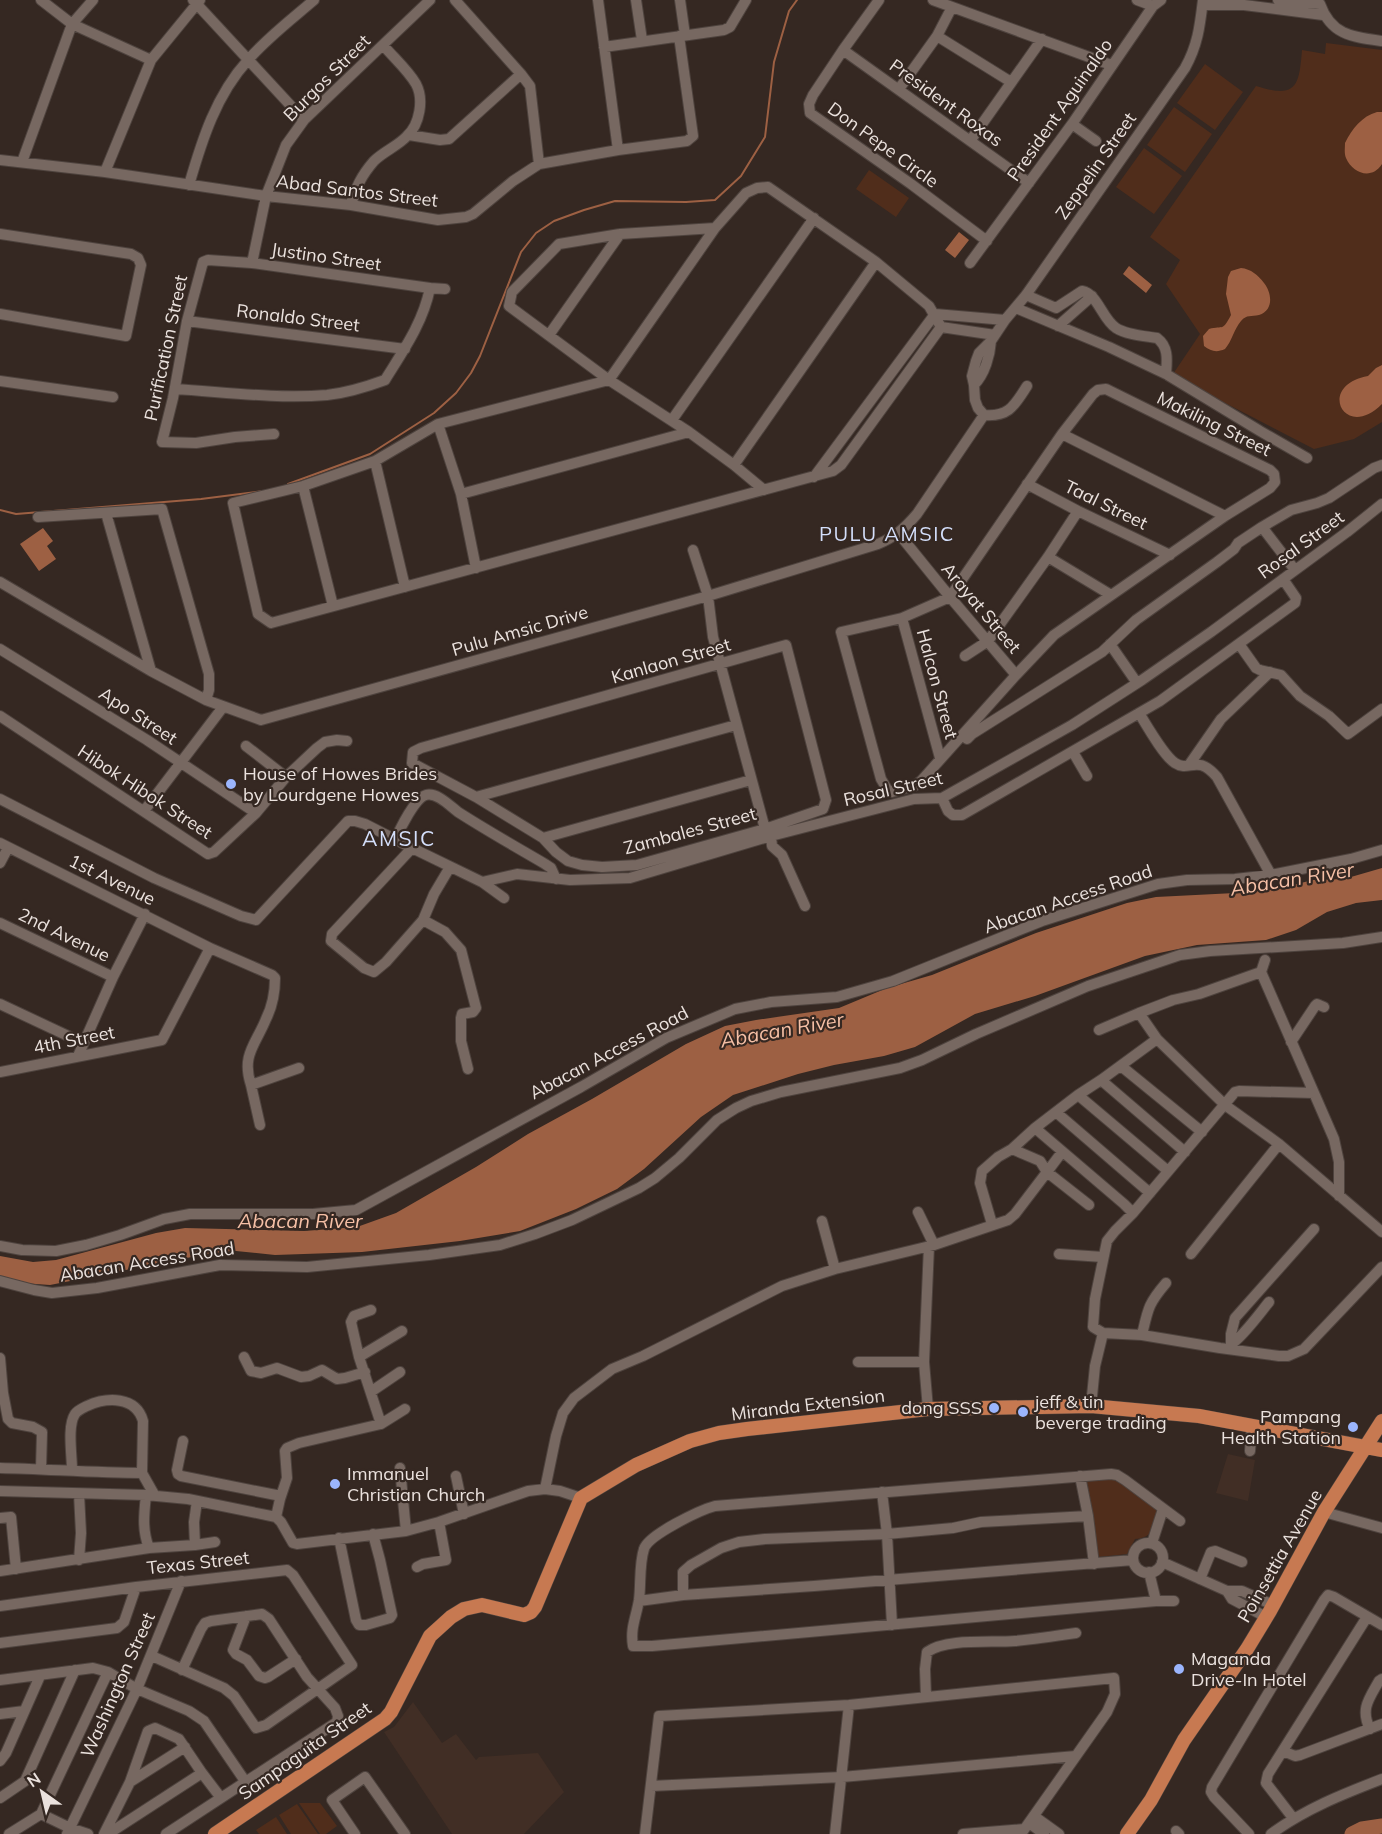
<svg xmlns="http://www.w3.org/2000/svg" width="1382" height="1834" viewBox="0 0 1382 1834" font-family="Mulish,sans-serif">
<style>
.built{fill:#412e25}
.green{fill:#502d1b}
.water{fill:#9d6043}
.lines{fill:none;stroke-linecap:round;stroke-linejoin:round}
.stream{stroke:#9d6043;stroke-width:2}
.river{stroke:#9d6043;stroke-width:15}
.minor-casing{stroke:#4e433e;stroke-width:12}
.major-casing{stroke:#4e433e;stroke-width:15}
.minor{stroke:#776861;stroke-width:10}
.major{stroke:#c77951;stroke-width:14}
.poi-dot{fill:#9bb5fd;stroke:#352822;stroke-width:2}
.labels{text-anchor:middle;stroke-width:4.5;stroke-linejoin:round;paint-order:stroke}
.street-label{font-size:18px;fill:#ebe2de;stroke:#352822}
.poi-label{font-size:18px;fill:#ebe2de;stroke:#352822;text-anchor:start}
.neighbourhood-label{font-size:20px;letter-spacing:1.5px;fill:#d4dffb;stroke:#352822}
.water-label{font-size:20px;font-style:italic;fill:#f6c0a6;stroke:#352822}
.quarter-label{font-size:21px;letter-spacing:1.5px;fill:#d4dffb;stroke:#352822}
</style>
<rect width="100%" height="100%" fill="#352822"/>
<path class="built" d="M1228,1454l27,6 -7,41 -32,-8z
M413,1702l29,41 14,-9 20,26 3,-3 59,-4 26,39 -40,42h-72l-68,-102 10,-5z"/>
<path class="green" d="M1326,43l56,7v372l-28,17 -40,10 -112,-58 -29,-17 27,-40 -34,-50 14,-24 -30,-23 106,-151c41,13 43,0 46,-36l23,4z
M1205,64l38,28 -28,38 -38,-27z
M1174,107l38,27 -27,38 -38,-27z
M1144,148l38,28 -28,38 -38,-27z
M869,170l40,28 -13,19 -40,-28z
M1111,1476l47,34c-5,16 -4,28 -23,29l-8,15 -29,3 -12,-78z
M299,1803h21l17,23 -11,8h-6z
M297,1804l21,30h-27l-12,-19z
M276,1817l11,17h-28l-3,-4z"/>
<path class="water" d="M1377,112h5v52c-10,16 -29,10 -36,-6 -2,-5 -1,-10 -1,-15 7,-14 17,-27 32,-31z
M959,232l10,8 -14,18 -10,-8z
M1129,266l23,19 -6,8 -23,-19z
M1241,268c10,1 17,7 23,15 8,10 10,27 -5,32 -8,2 -12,-1 -18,6 -7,8 -9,20 -16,28 -9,4 -14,2 -21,-3l-1,-10 6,-7c15,-4 13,3 22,-14l-5,-21 2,-17 3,-6z
M1382,365v39c-38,38 -66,-19 -14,-28l8,-8z
M43,528l10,13 -6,5 9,13 -17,12 -19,-27z
M1382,868v32l-26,3 -29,9 -31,18 -30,10 -69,5 -52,11 -110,40 -60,18 -60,33 -31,9 -50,9 -36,9 -65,21 -32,22 -57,52 -27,20 -41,20 -56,22 -60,10 -98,11 -87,3 -39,-4 -24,2 -162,32 -28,-2 -22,-6v-21l33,6 23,-2 100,-27 29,-5 119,3 53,-4 39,-14 80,-46 52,-33 64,-35 94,-55 39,-18 31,-6 83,-12 48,-20 45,-13 104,-42 91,-30 29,-6 79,-4 41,-4 37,-9 31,-1z"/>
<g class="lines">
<path class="stream" d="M288,484l82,-30 64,-41 22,-20 15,-20 9,-17 41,-104 15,-19 18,-12 30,-11 31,-9 71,1 29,-2 26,-24 24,-39 9,-75 15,-51 8,-11
M0,510l16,4 185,-15 62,-8"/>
<path class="river" d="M1352,1834l10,-5 20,-3"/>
<defs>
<path id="minor" d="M41,0l31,24 79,36
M193,0l111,120
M455,0l66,74 9,12 9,78
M598,0l20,150
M636,0l6,40
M680,0l5,35
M879,0l-36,50 -30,45 -4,9 1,9 101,71 76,57
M933,0l178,65
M1137,0l16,6
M1278,0l42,4c11,31 32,33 62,37
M1203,5h41l79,10
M937,36l74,46
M604,47l120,-17 6,-3 16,-27
M843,50l186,133
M899,89l38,-53 15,-29
M1072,124l24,17
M409,135l31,5 9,-1 72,-65
M970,141l72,-102
M0,160l105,12 161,24 85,9 87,15 28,-3 7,-3 40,-33 26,-17 79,-14 69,-9 6,-5 -14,-100
M22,162l50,-138 21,-24
M105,172l46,-112 49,-60
M189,185c13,-45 27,-90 59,-125 19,-22 44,-41 66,-60
M351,205c5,-18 10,-29 23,-44 10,-10 24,-15 33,-25 13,-12 17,-37 9,-52 -8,-14 -23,-27 -33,-39
M715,228l-95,6 -61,10 -47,48 -3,14 100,74 80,52 45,33 30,25
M0,234l131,20 7,4 3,7 -15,71 -126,-22
M252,263l14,-67 20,-51 18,-25 126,-120
M970,263l102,-139 81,-118 8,-6
M1026,295l30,13 26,-17c16,3 20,28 34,37 11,7 29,8 41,10 12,9 10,22 9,36
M1016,308l93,39 57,27 94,57 47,27
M187,321l218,28
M1058,326l34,-30
M941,327l-12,-21 -53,-44 -108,-75 -11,1 -11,5 -31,35 -106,152 -171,44 -63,37 -72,25 -70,17 25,111 13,9 562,-152 8,-6 100,-138 54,8
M549,335l71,-101
M0,381l113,16
M974,385c11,-11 16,-30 17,-44
M175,389c50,3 101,10 152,6 19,-2 39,-8 58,-15 18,-29 38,-57 45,-92
M1106,389l164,81 4,4 1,8 -5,6 -45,28 -171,119 -38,40 -95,106 -7,5 -22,6 -5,-3 -6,-10 -40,-147 61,-14 48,-21 112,-163 31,-40 5,-4z
M984,415c25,2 30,-9 43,-29
M672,420l142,-202
M438,424l23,70 15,74
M274,434l-39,3 -39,6 -34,-1 11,-44 14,-77 16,-59 5,-2 44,3 178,25 15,1
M1062,434l163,82
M375,461l30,126
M734,465l142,-203
M814,477l121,-163 70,6
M1027,484l51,27 92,44
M303,486l30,120
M461,494l228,-62
M106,513l45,158
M38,517l124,-8 47,165v16l-3,10
M1262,527l33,43
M899,534l51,63 66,78
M693,550l15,46 5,41 52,192
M1048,557l63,38
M0,582l151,89 55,29 55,20 447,-124 170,-52c17,-7 27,-16 39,-30l67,-99 -6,-7 -3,-8 -1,-15 -2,-9 4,-15 3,-8 12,-12 14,-21 21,-25 159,-227c13,-23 15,-43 18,-68
M902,618l38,140
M1110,644l27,39
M1239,644l17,24 4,2 21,5 19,21 29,20 19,18 34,-25
M786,645l40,155 -3,9 -58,20 -128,36 -35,2 -20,-2 -14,-4 -12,-9 -13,-14 -67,-41 -64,-34 1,-11 8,-4z
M0,649l147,91 109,73
M965,656l23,-15 60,-84 30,-46
M1139,713c8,13 25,43 36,50 15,10 21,-10 42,14l54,98
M0,716l208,138 6,-2 42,-39 30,-36 31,-29 8,-6 12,-2 10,1
M967,739l5,-5 130,-82 34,-32 81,-58 17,-13 4,-6 24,-16 29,-17 26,-7 12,-5 45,-30 8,-3
M246,746l40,31
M1073,752l14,24
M1189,765l32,-46 49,-47
M476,797l260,-72
M942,798l6,13 5,4h9l198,-114 135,-98 1,-5 -13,-19
M0,799l154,79 87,38 15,4 92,-99h7l10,3 47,24 70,34 35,-8 53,6 60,-2 141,-42 143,-37 28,-1 130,-73 70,-45 69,-48 136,-100 35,-28
M144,811l79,-104
M771,836l1,10 10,9 23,51
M543,838l208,-58
M395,840c5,-11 20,-42 31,-45 11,-3 24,11 32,17 28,18 58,35 87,52l6,4 5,11
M0,843l210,105 62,27 3,3c0,13 -3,29 -9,41 -10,25 -25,36 -15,66l48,-17
M412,848l-80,86 -1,7 33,27 10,4 12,-10 37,-42 11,-26 16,-27
M0,863l8,-15
M482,882l22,16
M423,920l22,12 16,18 15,58 -3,4 -11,2 -1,4v23l7,28
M0,923l113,54
M1261,972l53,121
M0,1004l83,39
M1139,1013l34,-13 26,-6 62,-22 4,-12
M1099,1030l40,-17 18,26 68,66 54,39 103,88
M1291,1042l24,-36 2,-2 7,3
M78,1056l35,-79 32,-63
M1121,1066l81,66
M0,1072l162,-32 48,-92
M1101,1080l84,72
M251,1085l9,40
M1078,1095l90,76
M1057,1113l93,80
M1012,1149l28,12 7,11 15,-20
M1339,1196v-34l-5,-23 -20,-46 -75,-2 -4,1 -102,121 -18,18 -8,10 -12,58 -2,28 10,6 39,2 78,13 59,8h9l16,-7 78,-82
M918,1212l16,33
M1133,1213l-9,-9 -89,-76 43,-33 23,-15 56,-41
M822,1221l13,48
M992,1224l-12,-41 2,-12 16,-14 14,-8 23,-21
M0,1246l22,4 34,1 30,-6 34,-10 44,-16 26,-5h123l43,-4 225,-123 85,-49 69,-29 36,-7 66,-5 56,-16 149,-60 116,-37 29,-4 48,-1 36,-4 80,-16 31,-9
M1059,1254l44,3
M1191,1254l88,-110
M0,1281l34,9 18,3 45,-5 123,-23 87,2 122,-12 71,-10 35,-11 37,-14 67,-32 16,-10 24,-20 38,-38 19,-12 15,-7 30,-9 119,-24 22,-8 54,-26 112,-48 92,-31 30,-4 133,-8 39,-6
M371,1310l-17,6 -3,6 8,35 22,67
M1142,1335c6,-26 6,-31 24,-52
M1231,1344c10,-5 29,-31 38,-42
M1231,1349v-15l4,-16 79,-89
M244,1357l7,14 10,2 16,-5 24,9 8,-1 13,-6 15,9 8,-1 20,-6
M359,1357l43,-26
M0,1358l3,35 5,26 4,4 21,4 9,5 -1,37
M858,1362h66
M372,1391l28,-19
M1091,1406l4,-40 8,-33
M928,1409l-4,-47 5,-116
M183,1441l-6,29 1,4 3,2 100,20
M1250,1451l2,-25
M0,1468c47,1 94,5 142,5l13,23
M400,1468l6,63
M72,1470c0,-15 -5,-44 3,-56 3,-4 8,-6 12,-8 20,-9 49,-10 56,15l-1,52
M456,1476l8,38
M1080,1476l8,40 6,48
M545,1489l11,-53 7,-23 11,-15 38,-29 31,-13 139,-70 53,-17 99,-24 74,-25 7,-6 32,-42 42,33
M0,1491l146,4 42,4 88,18 5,5 12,21 4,1 109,-13 33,-9 89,-31 17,-2 15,2 21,7
M882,1492l5,42 5,91
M79,1494l2,39 -2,27
M146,1495c-2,19 -4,35 3,53
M1324,1512l58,16
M276,1517l4,-18 7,-21 -2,-27 2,-3 12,-5 82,-19 24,-15
M0,1518l11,-1 5,52
M339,1538l17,82 3,5h7l24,-7 2,-3 -12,-55 -7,-26
M1152,1543l11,-34
M1133 1558a15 15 0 1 1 30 0a15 15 0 1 1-30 0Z
M195,1545l-1,-23 3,-21
M1162,1562l65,29 5,8 34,18
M417,1567l6,-3 23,-4 -7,-38
M0,1571l149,-23 46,-3 20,-3
M1149,1572l7,29
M1200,1579l11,-27 4,-1 27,11
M1227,1591h15l31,14
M683,1595v-23l8,-7 30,-17 18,-6 26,-3 122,-5 66,-6 28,-6 107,-6
M639,1601l44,-6 131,-9 319,-26
M1174,1601h-18l-504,45h-19c-3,-18 3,-28 6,-46 2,-15 0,-36 5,-51 4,-14 56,-39 71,-43l396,-32 6,1 8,5 55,41
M0,1606l136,-19 151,-17 6,5 59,90 -86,60 -10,3 -22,-32 -10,-8 -72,-32
M246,1616l-13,34 3,4 11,6 12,16 6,2 3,-1 28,-18
M0,1643l117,-15 7,-6 12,-35
M0,1680l93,-12 15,4 29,17 52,22 15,10 41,60
M926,1697l-1,-28 2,-17c20,-14 63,-9 88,-11 20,-2 41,-5 61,-8
M0,1714l24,-3
M1370,1729c-10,-20 -1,-30 9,-48l3,-2
M1283,1751l12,5 5,-1 82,-31
M0,1761l6,-8 34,-77
M130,1782l55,-35
M651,1786l191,-9 234,-21
M0,1798l25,-17 50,-111
M41,1814l29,14 18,6
M1034,1816l25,18
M1293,1818l-27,-35 2,-9 99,-157
M1029,1823l15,11
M1176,1831l3,3
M9,1834l32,-20 67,-142
M67,1834l70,-145 44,-108
M104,1834l26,-52 18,-51 7,-3 24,11 23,34 19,25
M108,1834l94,-61
M166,1834l171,-112 1,-6 -3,-8 -28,-31 -38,-58 -7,-5 -51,7 -6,2 -4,6 -19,41
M355,1834l-23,-34 33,-23 40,57
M645,1834l14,-118 190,-11 265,-27 1,16 -8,18 -86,122
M835,1834l14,-129
M963,1834l61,-5
M1249,1834l-35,-37 -3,-5 1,-5 112,-187 4,-5 6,2 48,28
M1271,1834c34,-25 72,-40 111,-55"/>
<path id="major" d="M215,1834l170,-115 6,-7 39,-76 21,-19 13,-8 18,-4 42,10 7,-3 4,-5 46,-109 55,-33 54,-24 29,-8 28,-4 181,-20 163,-3 108,10 183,34
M1127,1834l24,-34 33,-60 63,-91 23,-38 54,-99 58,-91"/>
</defs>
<use href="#minor" class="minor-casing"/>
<use href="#major" class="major-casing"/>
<use href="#minor" class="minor"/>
<use href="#major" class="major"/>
</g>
<g class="poi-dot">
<circle cx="231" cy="784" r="6"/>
<circle cx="994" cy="1408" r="6"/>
<circle cx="1023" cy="1412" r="6"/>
<circle cx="1353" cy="1427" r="6"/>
<circle cx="335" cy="1484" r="6"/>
<circle cx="1179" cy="1669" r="6"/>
</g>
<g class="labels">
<g class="street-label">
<text transform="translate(327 78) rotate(-45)" y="6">Burgos Street</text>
<text transform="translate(946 103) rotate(36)" y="6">President Roxas</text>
<text transform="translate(1060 110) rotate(-55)" y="6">President Aguinaldo</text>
<text transform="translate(883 145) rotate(36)" y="6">Don Pepe Circle</text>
<text transform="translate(1096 166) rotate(-55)" y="6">Zeppelin Street</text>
<text transform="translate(357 191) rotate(7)" y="6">Abad Santos Street</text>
<text transform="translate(326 257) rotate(8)" y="6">Justino Street</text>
<text transform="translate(298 318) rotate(7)" y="6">Ronaldo Street</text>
<text transform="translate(166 348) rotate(-78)" y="6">Purification Street</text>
<text transform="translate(1214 424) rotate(26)" y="6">Makiling Street</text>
<text transform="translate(1106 505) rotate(26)" y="6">Taal Street</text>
<text transform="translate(1301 545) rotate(-36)" y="6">Rosal Street</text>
<text transform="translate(981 608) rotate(50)" y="6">Arayat Street</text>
<text transform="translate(520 631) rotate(-16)" y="6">Pulu Amsic Drive</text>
<text transform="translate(671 661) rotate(-16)" y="6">Kanlaon Street</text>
<text transform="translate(937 684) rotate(75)" y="6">Halcon Street</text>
<text transform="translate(138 716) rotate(33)" y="6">Apo Street</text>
<text transform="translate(893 789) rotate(-13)" y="6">Rosal Street</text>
<text transform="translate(145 792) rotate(33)" y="6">Hibok Hibok Street</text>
<text transform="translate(690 831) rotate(-15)" y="6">Zambales Street</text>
<text transform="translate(112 880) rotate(26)" y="6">1st Avenue</text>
<text transform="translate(1068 899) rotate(-19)" y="6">Abacan Access Road</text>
<text transform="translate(64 935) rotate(26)" y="6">2nd Avenue</text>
<text transform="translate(74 1040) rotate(-11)" y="6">4th Street</text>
<text transform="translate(609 1053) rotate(-28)" y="6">Abacan Access Road</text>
<text transform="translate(147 1262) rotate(-9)" y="6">Abacan Access Road</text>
<text transform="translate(808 1405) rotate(-7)" y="6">Miranda Extension</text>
<text transform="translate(1280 1556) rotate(-60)" y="6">Poinsettia Avenue</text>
<text transform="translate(198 1563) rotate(-6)" y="6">Texas Street</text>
<text transform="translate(118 1685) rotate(-66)" y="6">Washington Street</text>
<text transform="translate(305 1751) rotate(-35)" y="6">Sampaguita Street</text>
</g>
<g class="poi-label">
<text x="243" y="780">House of Howes Brides<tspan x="243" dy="21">by Lourdgene Howes</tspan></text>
<text x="1035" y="1408">jeff &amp; tin<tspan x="1035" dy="21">beverge trading</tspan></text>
<text x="982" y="1414" text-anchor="end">dong SSS</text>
<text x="1341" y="1423" text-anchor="end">Pampang<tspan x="1341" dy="21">Health Station</tspan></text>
<text x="347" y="1480">Immanuel<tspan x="347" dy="21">Christian Church</tspan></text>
<text x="1191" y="1665">Maganda<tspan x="1191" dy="21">Drive-In Hotel</tspan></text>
</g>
<g class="neighbourhood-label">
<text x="887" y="541">PULU AMSIC</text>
</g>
<g class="water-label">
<text transform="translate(1292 879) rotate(-9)" y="7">Abacan River</text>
<text transform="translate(782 1030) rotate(-10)" y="7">Abacan River</text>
<text x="300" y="1228">Abacan River</text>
</g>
<g class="quarter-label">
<text x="399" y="846">AMSIC</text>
</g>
</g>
<g transform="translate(42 1792) rotate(326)" stroke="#352822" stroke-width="4.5" paint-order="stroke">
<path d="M0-4.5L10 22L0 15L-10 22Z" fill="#ebe2de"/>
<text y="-9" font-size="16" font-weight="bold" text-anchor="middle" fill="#ebe2de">N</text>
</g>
</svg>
